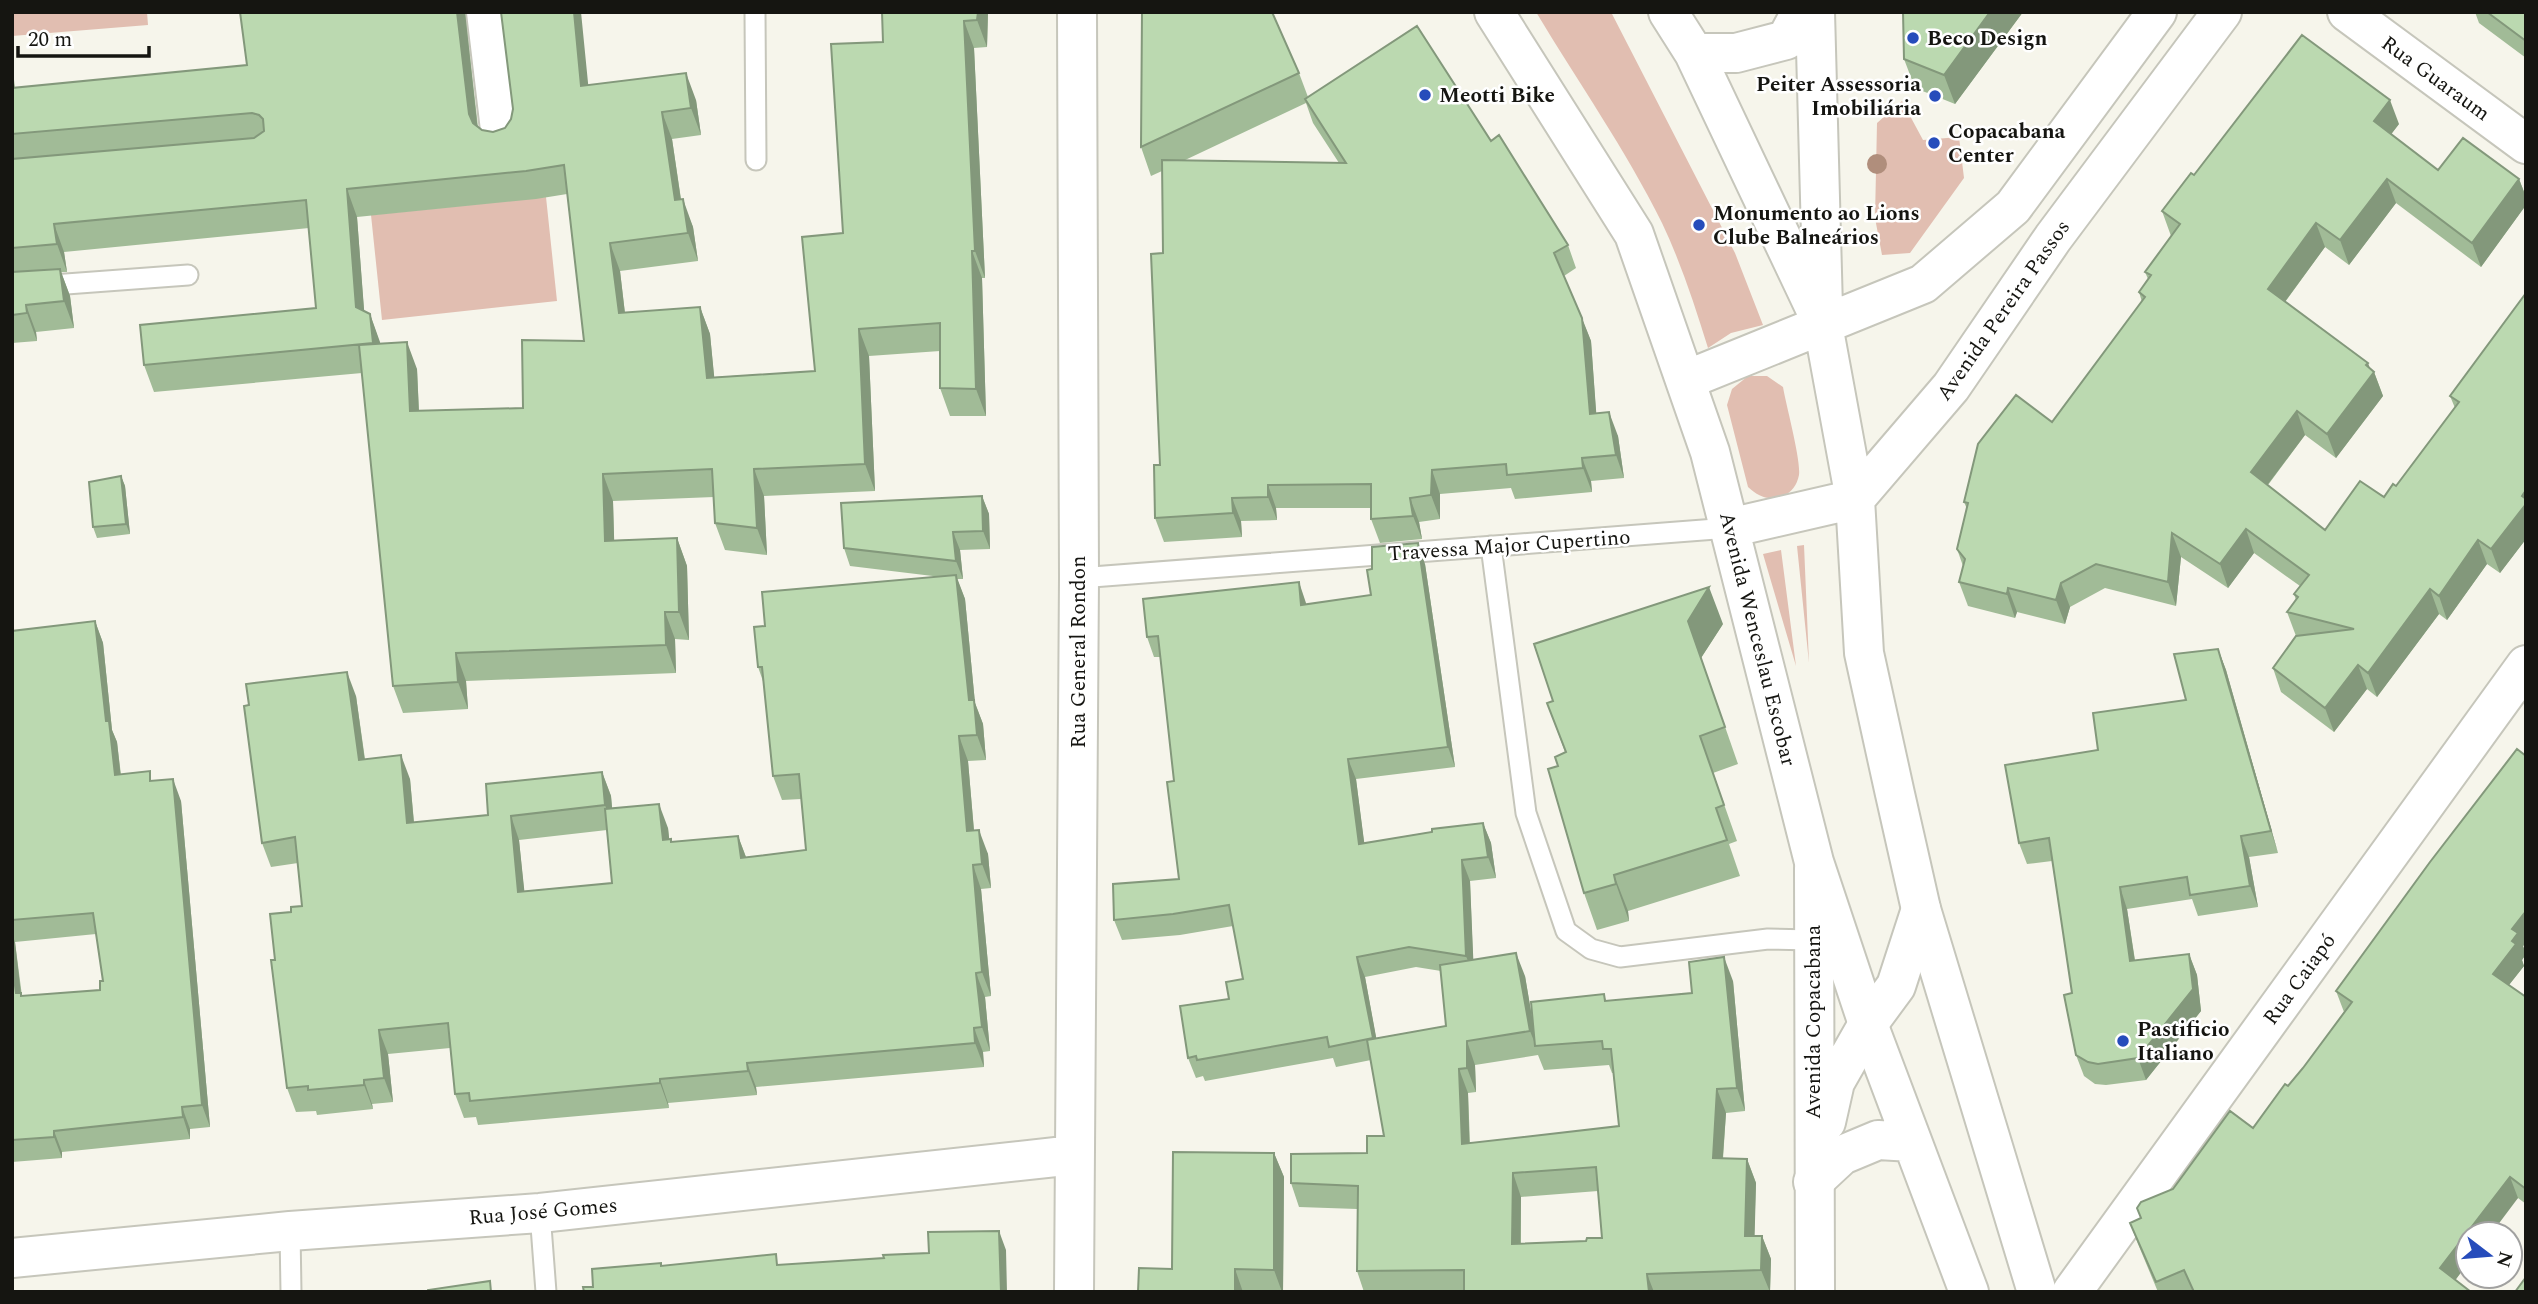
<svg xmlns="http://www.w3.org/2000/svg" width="2538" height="1304" viewBox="0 0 2538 1304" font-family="Spectral,serif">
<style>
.green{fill:#e1beb1}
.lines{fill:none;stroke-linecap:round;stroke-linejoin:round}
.lane-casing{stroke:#c6c6bb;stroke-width:23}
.street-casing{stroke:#c6c6bb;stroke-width:42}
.secondary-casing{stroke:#c6c6bb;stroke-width:42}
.lane{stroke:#fff;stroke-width:19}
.street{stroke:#fff;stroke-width:38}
.secondary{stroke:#fff;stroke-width:38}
.tree{fill:#b08e7c}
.wall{fill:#a1bb97;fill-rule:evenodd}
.shaded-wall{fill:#83987b}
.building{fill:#bbd9b0;stroke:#83987b;stroke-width:2;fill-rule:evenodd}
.poi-dot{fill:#264cbb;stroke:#fff;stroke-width:2.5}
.labels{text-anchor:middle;stroke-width:5;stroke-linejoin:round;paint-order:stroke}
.poi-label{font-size:21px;font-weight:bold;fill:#151511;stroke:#fff;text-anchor:start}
.street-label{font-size:21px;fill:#151511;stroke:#fff}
</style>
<rect width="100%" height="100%" fill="#f6f5eb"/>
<path class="green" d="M12,12h135l1,13 -136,11z
M1536,12h75l124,241 28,72 -32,8 -23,15c-13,-42 -27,-85 -46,-125 -36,-73 -84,-141 -126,-211z
M1902,101l21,39 36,-3 5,41 -54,75 -28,2 -7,-37 2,-95z
M546,197l11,104 -175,19 -11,-105z
M1748,376h19l16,11c3,18 18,73 16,88 -2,10 -7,17 -16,21 -14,5 -24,1 -35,-9l-21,-82 5,-16z
M1804,545l5,118 -12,-117z
M1781,550l15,116 -33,-112z"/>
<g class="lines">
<defs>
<path id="lane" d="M755,12l1,148
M12,288l176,-13
M1491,546l35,267 40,118 25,18 29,8 148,-18 45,1
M1079,578l650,-50
M540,1213l6,79
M290,1231l1,61"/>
<path id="street" d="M486,12l15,126
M2347,12l179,132
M1814,868l1,424
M1826,1122l9,-40 33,-58 28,-38 25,-77
M12,1258l278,-27 250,-18 534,-58
M1074,1292l5,-714 -2,-566
M2072,1292l454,-627"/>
<path id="secondary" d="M1494,12l140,222 76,218 104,410 54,162 101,268
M1668,12l26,41 129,272 32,174 9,154 31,141 26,115 116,383
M1815,12l8,297
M1694,53h42l50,-13 15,-28
M1686,380l237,-96 90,-77 144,-195
M1729,528l126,-29 96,-112 102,-149 169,-226
M1813,1182l29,-27 36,-15 34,2"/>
</defs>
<use href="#lane" class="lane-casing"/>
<use href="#street" class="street-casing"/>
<use href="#secondary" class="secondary-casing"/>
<use href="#lane" class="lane"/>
<use href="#street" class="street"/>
<use href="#secondary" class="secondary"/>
</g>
<circle class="tree" cx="1877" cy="164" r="10"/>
<path class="wall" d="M240,12h225l13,115 4,3 11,2 12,-4 83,-43 108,15 5,35 -29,4 9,60 12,28 5,34 -78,10 5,42 75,-6 10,27 4,43 101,-6 68,-329 105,-30 -1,35 -13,1 11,230h-3l4,138h-36l-10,-28v-37l-71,5 6,135 -111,5 3,59 -42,-5 -10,-27 -1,-26 -101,4 1,39 63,-2 10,28 2,74 -14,-1 1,34 -210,8 2,28 -65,4 -10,-27 -31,-313 -208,19 -10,-27 172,-57 -7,-80 -245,24 3,20h-6l9,24 4,32 -38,4 1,9 -25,2v-281l3,26 232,-23zM567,194l17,147 -61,67 -104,3 -2,-42 -37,-25 -10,-30 -6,-3 -7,-94 179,-18z
M1903,12h120l-68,92 -40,-16 -11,-29z
M2475,12h51v46l-47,-35z
M1299,73l9,24 183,44 77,104 8,23 -12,8 27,65 5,72 22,23 6,42 -33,3 1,11 -77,7 -4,-11 -71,6v25l-21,3 3,17 -42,4 -9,-24v-11h-95l1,12 -36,1 1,16 -78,5 -9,-24 5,-53 3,-212 -1,-82 -11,5 -10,-29zM1306,103l7,20 26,40 -156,-2z
M2399,124l-8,10 47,36 81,9 7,18v8l-45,62 -85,-64 -47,62 -24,-18 -40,55 89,70 9,24 -47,62 -31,-23 -37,50 57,45 59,-33 12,-11 59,-78 -5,-12 76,-103v246l-26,34 -13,-9 -40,56 -8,-6 -62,83 -10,-8 -33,43 -53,-40 -8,-24 23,-32 -9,-24 9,-12 -2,-6 6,-8 -46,-33 -26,35 -47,-31 -5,49 -71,-18 -35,19 -5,17 -48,-12 -2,6 -47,-12 -9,-24 4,-16 -6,-17 10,-40 -3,-7 88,-80 90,-120 -3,-10 9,-13 -3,-7 26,-36 -9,-25 32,-36z
M121,476l4,10 5,48 -33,4 -4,-11z
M982,496l7,18 1,35 -30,1 3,29h-6l8,20 10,104 8,21 3,36 -18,1 6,69 14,24 3,34 -10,1 10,107 -6,1 5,54 -7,1 1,15 -228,20 1,8 -89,8 1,5 -191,17 -2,-8 -12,1 -9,-24 -5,-46 -62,6 5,48 -21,2 1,5 -56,6 -1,-4 -20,1 -9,-24 -12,-128 16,-48 11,-6 -4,-43 -27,4 -9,-24 -13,-138 107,-9 9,63 45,20 4,43 74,-7 114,-43 9,24 1,12 56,20 1,11 3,3 66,-6 8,21 60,-7 -5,-51 -19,1 -9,-24 -9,-92 -6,-17 7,-41 176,-49 -91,-11 -6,-18zM607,830l5,53 -88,8 -5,-51z
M1425,564l30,203 -99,12 8,64 119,-20 8,20 5,35 -26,3 3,79 52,16 7,42 72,-24 2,7 86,-8 41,-12 12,130 -19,2 -3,46h24l9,24 -2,53h8l9,23 -1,33h-406l-7,-21v-62l-58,-2 -8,-24 76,-30 17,-17 -13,-76 -35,7 -3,-9 -128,23 -2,-5 -7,2 -8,-20 55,-79 -10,-53 -53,9 -58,5 -8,-20 65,-41 -5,-98 -14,-124h-6l-7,-20 159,-33 65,-9zM1416,967l25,4 5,55 -70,12 -11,-61zM1538,1055l6,15 65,-5 3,8h1l6,53 -149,17 -2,-50 8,-1 -1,-27zM1598,1191l4,47 -16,3 -65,3v-47z
M95,621l8,22 9,87 5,12 4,33 32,6 28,20 29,326 -20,2v10l-128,13v6l-50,4v-531zM96,934l7,47 -3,9 -78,6 -7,-54z
M1723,624l-22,34 37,106 -25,9 24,68 -8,3 11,32 -112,35 1,10 -32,9 -13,-37 -26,-127 7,-14 -18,-49z
M2218,649l8,21 52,183 -29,4 9,50 -60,9 -6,-17 -65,10 8,51 54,-6 8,21 4,36 -55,69 -40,5 -11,-1 -11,-8 -8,-21 -4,-62 -20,-132 -25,3 -8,-21 167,-143z
M2526,756v187l-3,3 3,8 -4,6 2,6 -15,19 17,12v207l-8,-6 -50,36v29l-13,17 16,12h-313l-20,-48 -8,-21 11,-5 32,-29 80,-61 50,-60 41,-56 -8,-21z
M1274,1153l10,24 -1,115h-145l34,-23z"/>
<path class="shaded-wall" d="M457,12h8l14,129 -10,-27z
M574,12h7l10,101 -10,-27z
M978,12h10l-1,35 -10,-27z
M1990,12h33l-68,92 -11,-29z
M964,21l10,27 11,230 -10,-27z
M12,62l5,54 -5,-14z
M686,73l10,27 5,35 -10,-27z
M2390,100l9,24 -16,21 -9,-24z
M662,112l10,27 13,89 -10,-28z
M2387,179l9,24 -47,62 -9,-25z
M2519,179l7,18v8l-45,62 -9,-24z
M347,189l10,28 9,118 -10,-28z
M683,199l10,28 5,34 -10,-28z
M2316,223l9,24 -49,67 -8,-25z
M54,224l10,28 3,20 -10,-28z
M610,243l10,28 8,69 -9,-27z
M972,251l10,27 4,138 -10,-27z
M60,269l10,27 4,32 -10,-27z
M26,305l10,27 1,9 -10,-28z
M700,307l10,27 7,71 -10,-27z
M370,314l10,28 3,29 -10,-28z
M1582,318l9,23 7,96 -8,-23z
M859,329l10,27 6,135 -10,-27z
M407,342l10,27 3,69 -10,-27z
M2368,363l4,11 2,-2 9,24 -47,62 -9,-24z
M2297,411l8,24 -46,61 -8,-24z
M1609,412l9,24 6,42 -8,-23z
M1582,458l9,23 1,11 -9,-24z
M754,469l10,27 3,59 -10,-27z
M1432,470l8,24v25l-9,-24z
M603,474l10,27 2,67 -10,-27z
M121,476l4,10 5,48 -4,-10z
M1268,485l8,23 1,12 -9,-23z
M2526,490v49l-26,34 -9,-24z
M982,496l7,18 1,35 -7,-18z
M1232,498l9,23 1,16 -9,-24z
M1410,498l9,24 3,17 -9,-23z
M2246,529l8,24 -26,35 -8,-24z
M953,532l7,18 3,29 -7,-18z
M2172,533l9,24 -5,49 -8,-24z
M677,538l10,28 2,74 -10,-28z
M2478,540l9,24 -40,56 -8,-24z
M1418,543l7,21 30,203 -7,-20z
M956,575l9,24 10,104 8,21 3,36 -9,-25 -8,-35z
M1299,582l7,21 2,22 -7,-20z
M2061,583l9,24 -5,17 -9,-24z
M1709,587l14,37 -22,34 37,106 -50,-143z
M2008,588l9,24 -2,6 -8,-24z
M2430,589l9,25 -62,83 -9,-24z
M665,612l10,27 1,34 -10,-28z
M95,621l8,22 9,87 5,12 6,55 -8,-22 -9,-54z
M2218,649l8,21 52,183 -7,-22z
M456,653l10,28 2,28 -10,-27z
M2358,665l9,24 -33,43 -9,-24z
M347,672l9,24 12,88 -9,-24z
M959,736l9,25 8,94 -9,-24z
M401,755l9,24 6,68 -9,-24z
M1348,759l8,20 11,85 -8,-20z
M602,772l9,24 3,34 -9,-25z
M173,779l8,22 29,326 -8,-22z
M659,804l9,24 4,36 -9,-24z
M511,816l8,24 8,76 -9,-24z
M1483,823l8,20 5,35 -8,-21z
M979,830l9,24 3,34 -9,-24z
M738,836l9,24 -6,-2z
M2241,836l8,21 9,50 -8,-21z
M1462,860l8,21 4,95 -8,-20z
M973,865l8,24 10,107 -9,-24z
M1614,875l14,36 1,10 -13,-37z
M2120,887l7,22 11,73 -8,-21z
M2526,911v32l-3,3 3,8 -4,6 2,6 -23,29 -8,-21 19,-33v-12z
M12,934l3,8 6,52 8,20 -13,-21 -4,-30z
M1516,953l9,23 12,70h-1l-6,-15z
M2189,954l8,21 4,36 -55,69 -8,-22z
M1357,957l8,20 15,81 -7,-20z
M1724,957l9,24 12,130 -8,-23z
M976,973l9,24 5,54 -8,-24z
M974,1028l9,24 1,15 -9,-24z
M379,1030l9,24 5,48 -9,-24z
M1467,1041l8,24 1,27 -9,-24z
M747,1063l9,24 1,8 -9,-24z
M1459,1069l9,24 2,74 -8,-23z
M660,1079l8,24 1,5 -9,-25z
M364,1080l8,24 1,5 -9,-24z
M1717,1089l9,24 -5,69 -8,-24z
M182,1107l8,22v10l-7,-22z
M54,1131l8,21v6l-8,-21z
M1274,1153l10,24 -1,115h-1l-8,-22z
M1747,1159l9,24 -2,77 -9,-24z
M1513,1173l8,24 -1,71 -8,-24z
M2510,1177l8,21 -27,36h-23v29l-20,27 -8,-22z
M999,1231l7,19 1,42h-6z
M1762,1236l9,23 -1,33 -9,-22z
M1235,1269l8,23h-8z
M1647,1274l7,18h-5z"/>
<path class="building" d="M240,12h217l12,102 4,9 9,7 11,2 12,-4 6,-9 2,-10 -12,-97h73l7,74 105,-13 5,35 -29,4 13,88 8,-1 5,34 -78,10 9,70 81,-6 7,71 108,-7 -13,-134 41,-4 -12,-189 52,-2 -1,-30h96l-1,8 -13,1 11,230h-3l4,138 -36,-1v-65l-81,6 6,135 -111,5 3,59 -42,-5 -3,-54 -109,5 2,67 72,-3 2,74h-14l1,33 -210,8 2,29 -65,4 -34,-341 48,-3 3,69 113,-3 -1,-68 62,1 -20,-176 -38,6 -179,18 9,118 14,7 3,29 -229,22 -4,-40 176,-17 -10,-108 -252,24 3,20 -45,4v-89l242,-21 10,-7 -1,-12 -4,-4 -7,-2 -240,21v-46l235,-23z
M1142,12h130l27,61 -158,74z
M1903,12h87l-46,63 -40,-16z
M2487,12h39v29z
M1417,26l74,115 8,-6 69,110 -14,8 28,65 8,96 19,-2 7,43 -34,3 1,10 -76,7 -1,-11 -74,6 -1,25 -21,3 3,18 -42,3v-35l-103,1v12l-36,1 1,15 -78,5 -1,-53h6l-9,-211 12,-1 -1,-93 184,3 -41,-64z
M2302,35l88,65 -16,21 64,49 25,-32 56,41 -47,64 -85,-64 -47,61 -24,-17 -48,66 100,74 -2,2 8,7 -47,62 -30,-23 -46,61 74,58 35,-49 24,16 9,-13 3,2 63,-84 -9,-6 76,-103v197l-4,6 4,3v5l-35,45 -13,-9 -39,56 -9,-7 -62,84 -10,-8 -33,43 -52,-40 23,-32 58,-7 -67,-17 11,-15 -4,-3 15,-19 -63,-46 -26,35 -48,-31 -4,49 -72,-18 -35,19 -5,17 -48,-12 -1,6 -48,-12 6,-23 -8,-10 11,-46 -4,-1 14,-58 38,-49 36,27 93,-125 -6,-5 12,-17 -6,-3 35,-48 -18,-13 29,-38 3,2z
M60,269l4,32 -38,4 1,8 -15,2v-43z
M121,476l5,48 -33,3 -4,-45z
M982,496l1,35 -30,1 3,29 -112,-13 -3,-45z
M1418,543l30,204 -100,12 11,85 73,-12v-3l51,-6 5,34 -26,3 4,96 -57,-9 -52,10 16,81 -44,9 -2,-10 -130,23 -1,-4 -8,2 -8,-52 49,-7 -3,-17 17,-3 -14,-74 -56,9 -59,6 -1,-36 66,-5 -12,-97 7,-1 -16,-145 -11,1 -4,-38 156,-17 2,23 70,-10 -4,-25 5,-1v-22z
M956,575l13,125h5l3,35 -18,1 8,95 12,-1 3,34 -9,1 9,107 -6,1 6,54 -8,1 1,15 -228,20 1,8 -88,8v4l-190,18 -1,-8 -14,1 -7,-71 -69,7 5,48 -20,2v5l-56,5v-4l-21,2 -16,-128h4l-5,-46 21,-2v-5l11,-1 -7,-69 -33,6 -18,-137 5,-1 -3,-21 101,-12 12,88 42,-5 6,68 81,-8 -2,-31 116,-12 3,33 -94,11 7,76 94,-9 -7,-74 54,-5 4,36 8,-1v3l67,-6 3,22 65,-8 -7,-76 -26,2 -11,-109h-4l-4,-40 11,-1 -3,-34z
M1709,587l-21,34 37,106 -25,9 24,69 -8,3 11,32 -113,35 2,9 -32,9 -36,-124 10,-3 -3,-9 11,-5 -19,-49 6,-2 -19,-57z
M95,621l11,100h3l6,54 35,-4v10l23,-2 29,326 -20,2 1,10 -129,14v6l-42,3v-177l4,30h5v3l79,-6v-9h3l-10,-68 -81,7v-289z
M2218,649l53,182 -30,5 9,50 -60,9 -3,-18 -67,10 10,74 59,-7 4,35 -55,69 -40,6 -10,-2 -12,-7 -12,-60 8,-2 -23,-155 -30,5 -14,-78 93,-15 -5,-37 93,-13 -12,-46z
M2517,749l9,7v155l-14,18 6,4 -6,8 4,3 -23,30 33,23v192l-16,-12 -70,91 31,24h-277l-10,-22 -28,12 -26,-59 11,-5 -4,-10 4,-6 32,-13 57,-78 23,17 32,-44 3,2 15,-18 49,-66 -16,-11 94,-129z
M1516,953l14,78 -63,10v27l-8,1 3,75 157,-18 -8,-77h-8l-1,-8 -67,5 -4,-44 73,-8 1,7 87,-8 -3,-31 35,-5 13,131 -20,1 -4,69 34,1 -2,77h17l-1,34 -114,4 2,18h-185v-22l-107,1 1,-85 -67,-3v-29l76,-1v-17h17l-17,-96 79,-14 -6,-61zM1596,1167l6,71h-15l-1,3 -74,3 1,-71z
M1173,1152l101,1v117l-39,-1v23h-97l1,-24 33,1z
M999,1231l2,61h-417l-1,-5h10l-1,-18 69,-6v3l115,-12 1,11 107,-7 -1,-3 46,-2 -1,-21z
M2526,1277v15h-11z
M490,1281l1,11h-63v-2z"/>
<g class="poi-dot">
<circle cx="1913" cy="38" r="7"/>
<circle cx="1425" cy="95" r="7"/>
<circle cx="1935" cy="96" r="7"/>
<circle cx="1934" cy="143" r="7"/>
<circle cx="1699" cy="225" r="7"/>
<circle cx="2123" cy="1041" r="7"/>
</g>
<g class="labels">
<g class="poi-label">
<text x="1927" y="45">Beco Design</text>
<text x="1921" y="91" text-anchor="end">Peiter Assessoria<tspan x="1921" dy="24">Imobiliária</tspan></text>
<text x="1439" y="102">Meotti Bike</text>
<text x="1948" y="138">Copacabana<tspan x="1948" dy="24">Center</tspan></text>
<text x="1713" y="220">Monumento ao Lions<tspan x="1713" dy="24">Clube Balneários</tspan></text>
<text x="2137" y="1036">Pastificio<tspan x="2137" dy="24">Italiano</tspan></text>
</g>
<g class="street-label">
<text transform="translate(2436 78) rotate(36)" y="7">Rua Guaraum</text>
<text transform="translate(2003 310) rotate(-55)" y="7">Avenida Pereira Passos</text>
<text transform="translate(1509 545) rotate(-4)" y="7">Travessa Major Cupertino</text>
<text transform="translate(1758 639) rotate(76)" y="7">Avenida Wenceslau Escobar</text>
<text transform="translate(1078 652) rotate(-90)" y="7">Rua General Rondon</text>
<text transform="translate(2299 979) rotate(-54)" y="7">Rua Caiapó</text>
<text transform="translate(1813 1022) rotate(-90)" y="7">Avenida Copacabana</text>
<text transform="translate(543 1211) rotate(-5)" y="7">Rua José Gomes</text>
</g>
</g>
<rect width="2538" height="1304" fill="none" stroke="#151511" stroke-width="28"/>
<g transform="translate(2489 1255) rotate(106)"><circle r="33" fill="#ffffff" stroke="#a1a1a0" stroke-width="2"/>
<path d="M0-5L12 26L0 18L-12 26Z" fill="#264cbb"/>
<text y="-10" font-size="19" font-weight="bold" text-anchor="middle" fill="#151511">N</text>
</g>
<path d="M18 46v10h131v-10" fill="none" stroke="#151511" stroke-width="3.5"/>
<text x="28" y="46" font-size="21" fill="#151511" stroke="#ffffff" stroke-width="5" paint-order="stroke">20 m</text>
</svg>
